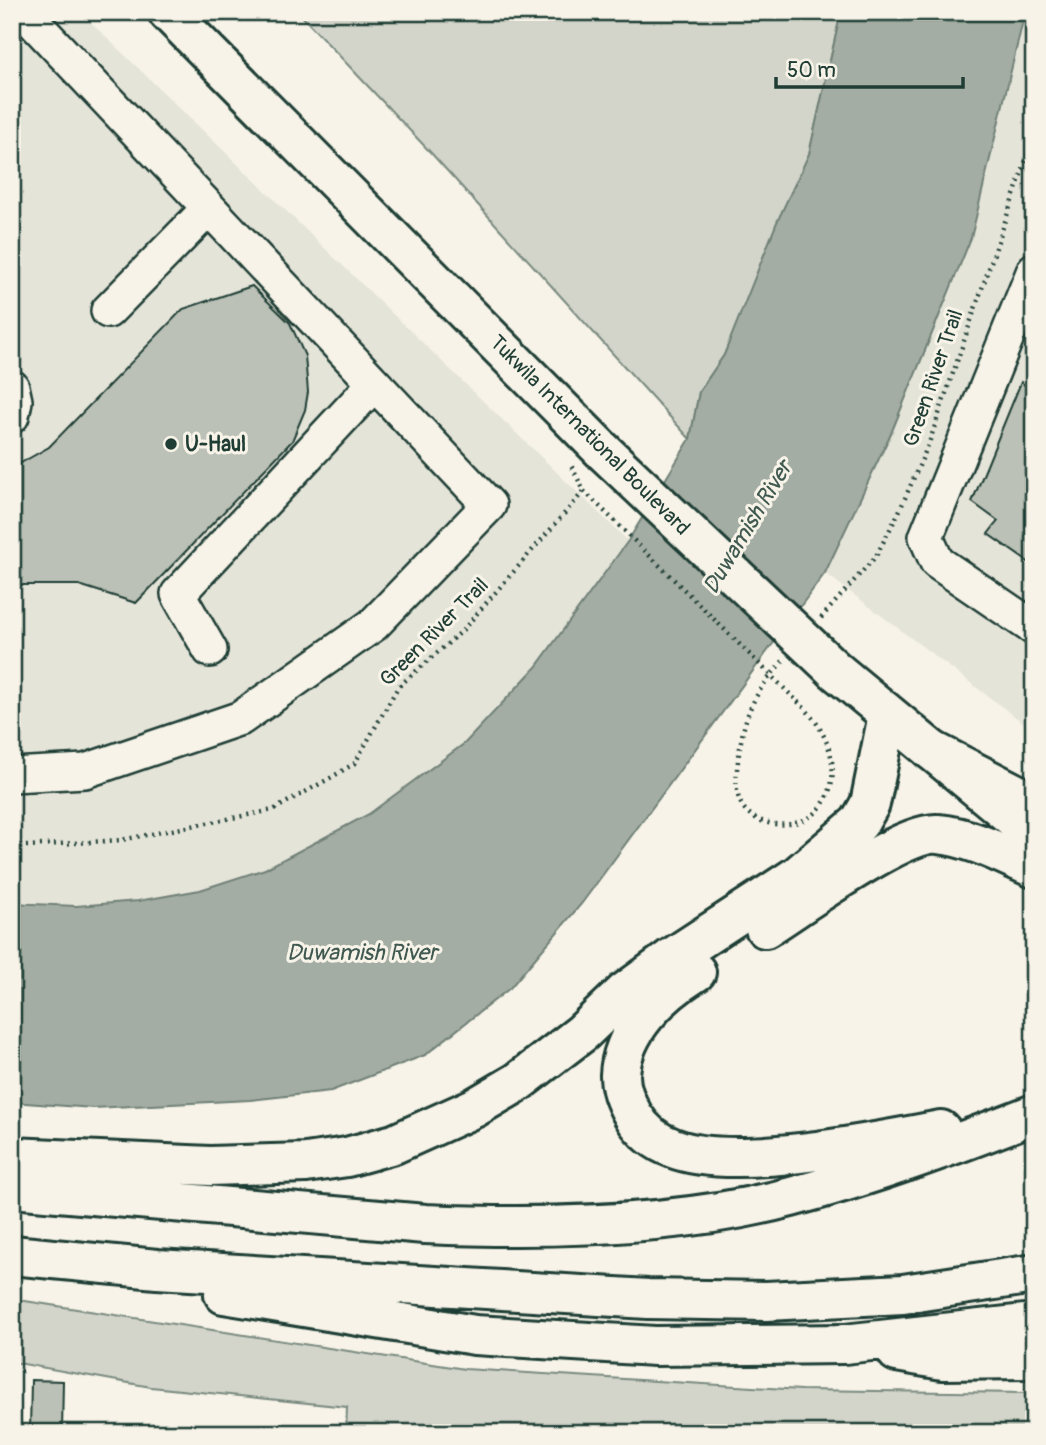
<svg xmlns="http://www.w3.org/2000/svg" width="1046" height="1445" viewBox="0 0 1046 1445" font-family="Pangolin,sans-serif">
<style>
.built{fill:#e5e4d9}
.green{fill:#d3d5ca;stroke:#79897f;stroke-width:2}
.water{fill:#a4ada3;stroke:#6f8077;stroke-width:2}
.building{fill:#bbc1b6;stroke:#1f3d34;stroke-width:2}
.lines{fill:none;stroke-linecap:round;stroke-linejoin:round}
.minor-casing{stroke:#1f3d34;stroke-width:38}
.major-casing{stroke:#1f3d34;stroke-width:44}
.highway-casing{stroke:#1f3d34;stroke-width:44}
.path{stroke:#1f3d34;stroke-width:4.5;stroke-dasharray:2 5;stroke-linecap:butt}
.minor{stroke:#f7f3e8;stroke-width:33}
.major{stroke:#f7f3e8;stroke-width:38}
.highway{stroke:#f7f3e8;stroke-width:38}
.major-bridge-casing{stroke:#1f3d34;stroke-width:44;stroke-linecap:butt}
.path-bridge{stroke:#1f3d34;stroke-width:4.5;stroke-dasharray:2 5;stroke-linecap:butt}
.major-bridge{stroke:#f7f3e8;stroke-width:38}
.poi-dot{fill:#1f3d34;stroke:#f7f3e8;stroke-width:2.5}
.labels{text-anchor:middle;stroke-width:6;stroke-linejoin:round;paint-order:stroke}
.street-label{font-size:21px;fill:#1f3d34;stroke:#f7f3e8}
.poi-label{font-size:21px;font-weight:bold;fill:#1f3d34;stroke:#f7f3e8;text-anchor:start}
.water-label{font-size:23px;font-style:italic;fill:#405950;stroke:#f7f3e8}
</style>
<rect width="100%" height="100%" fill="#f7f3e8"/>
<filter id="ink" filterUnits="userSpaceOnUse"><feTurbulence type="fractalNoise" baseFrequency=".0143" numOctaves="2"/><feDisplacementMap in="SourceGraphic" scale="14" xChannelSelector="R" yChannelSelector="G"/><feConvolveMatrix kernelMatrix="1 2 1 2 8 2 1 2 1" color-interpolation-filters="sRGB"/></filter>
<g filter="url(#ink)">
<path class="built" d="M12,12h68l548,529 -92,126 -71,76 -96,71 -104,55 -65,21 -62,11 -62,5 -64,-3z
M1025,12h9v719l-209,-158 67,-142 79,-193z"/>
<path class="green" d="M298,12h543l-32,142 -85,201 -25,37 -9,47 -258,-285z
M12,1299l453,70 336,21 233,3v40h-688l1,-26 -196,-20 -139,-25z"/>
<path class="water" d="M841,12h184l-54,226 -79,193 -67,142 -243,330 -72,85 -85,67 -94,36 -81,9 -157,8 -81,-6v-199l64,3 62,-5 62,-11 65,-21 104,-55 96,-71 71,-76 92,-126 62,-102 9,-47 25,-37 53,-133 32,-68z"/>
<path class="building" d="M252,286l38,37 15,33 3,36 -3,18 -13,31 -156,162 -57,-18h-67v-117l37,-21 134,-138z
M1021,382l13,10v174l-46,-32 10,-13 -26,-19z
M31,1380l32,1 -1,52h-32z"/>
<g class="lines">
<defs>
<path id="minor" d="M24,12l185,196
M1034,270l-108,267 11,25 97,66
M12,387l3,14 -3,15
M210,650l-32,-56 196,-210
M12,775l73,-4 156,-53 132,-93 116,-120 -280,-297 -101,103"/>
<path id="major" d="M168,12l436,440
M836,671l198,164"/>
<path id="highway" d="M931,750l103,53
M765,928c34,-21 138,-98 173,-94 33,3 66,21 96,34
M696,972c-35,22 -74,58 -76,103 0,14 6,28 13,40 9,15 23,27 40,33 60,24 202,-6 268,-18
M12,1157l198,9 96,-3 41,-6 47,-13 80,-36 44,-26 64,-49 43,-41 45,-33 127,-83 62,-53 11,-19 18,-89
M12,1188l413,36c117,5 253,3 366,-27 83,-22 163,-52 243,-83
M12,1255l145,14 491,30 118,2 137,-7 131,-20
M224,1294l251,41 180,11 189,-2 190,-21
M897,1352l46,8 91,-1"/>
</defs>
<use href="#minor" class="minor-casing"/>
<use href="#major" class="major-casing"/>
<use href="#highway" class="highway-casing"/>
<path class="path" d="M821,618l55,-62 23,-44 30,-69 105,-306
M783,661c-31,35 -39,53 -45,100 -2,15 -4,32 5,46 16,23 59,23 76,2 29,-35 7,-83 -22,-108
M12,847l109,-7 152,-30 59,-33 23,-14 43,-76 63,-55 123,-141 -13,-26"/>
<use href="#minor" class="minor"/>
<use href="#major" class="major"/>
<use href="#highway" class="highway"/>
<defs>
<path id="major-bridge" d="M604,452l232,219"/>
</defs>
<use href="#major-bridge" class="major-bridge-casing"/>
<path class="path-bridge" d="M584,491l213,210"/>
<use href="#major-bridge" class="major-bridge"/>
</g>
</g>
<circle class="poi-dot" cx="171" cy="444" r="7"/>
<g class="labels">
<g class="street-label">
<text transform="translate(933 378) rotate(-71)" y="7">Green River Trail</text>
<text transform="translate(590 435) rotate(45)" y="7">Tukwila International Boulevard</text>
<text transform="translate(434 632) rotate(-45)" y="7">Green River Trail</text>
</g>
<g class="poi-label">
<text x="185" y="451">U-Haul</text>
</g>
<g class="water-label">
<text transform="translate(747 527) rotate(-59)" y="8">Duwamish River</text>
<text x="362" y="960">Duwamish River</text>
</g>
</g>
<rect width="1046" height="1445" fill="none" stroke="#f7f3e8" stroke-width="42"/>
<rect x="21" y="21" width="1004" height="1403" fill="none" stroke="#1f3d34" stroke-width="2.5" filter="url(#ink)"/>
<path d="M776 77v10h187v-10" fill="none" stroke="#1f3d34" stroke-width="3.5"/>
<text x="787" y="77" font-size="21" fill="#1f3d34" stroke="#f7f3e8" stroke-width="5" paint-order="stroke">50 m</text>
</svg>
